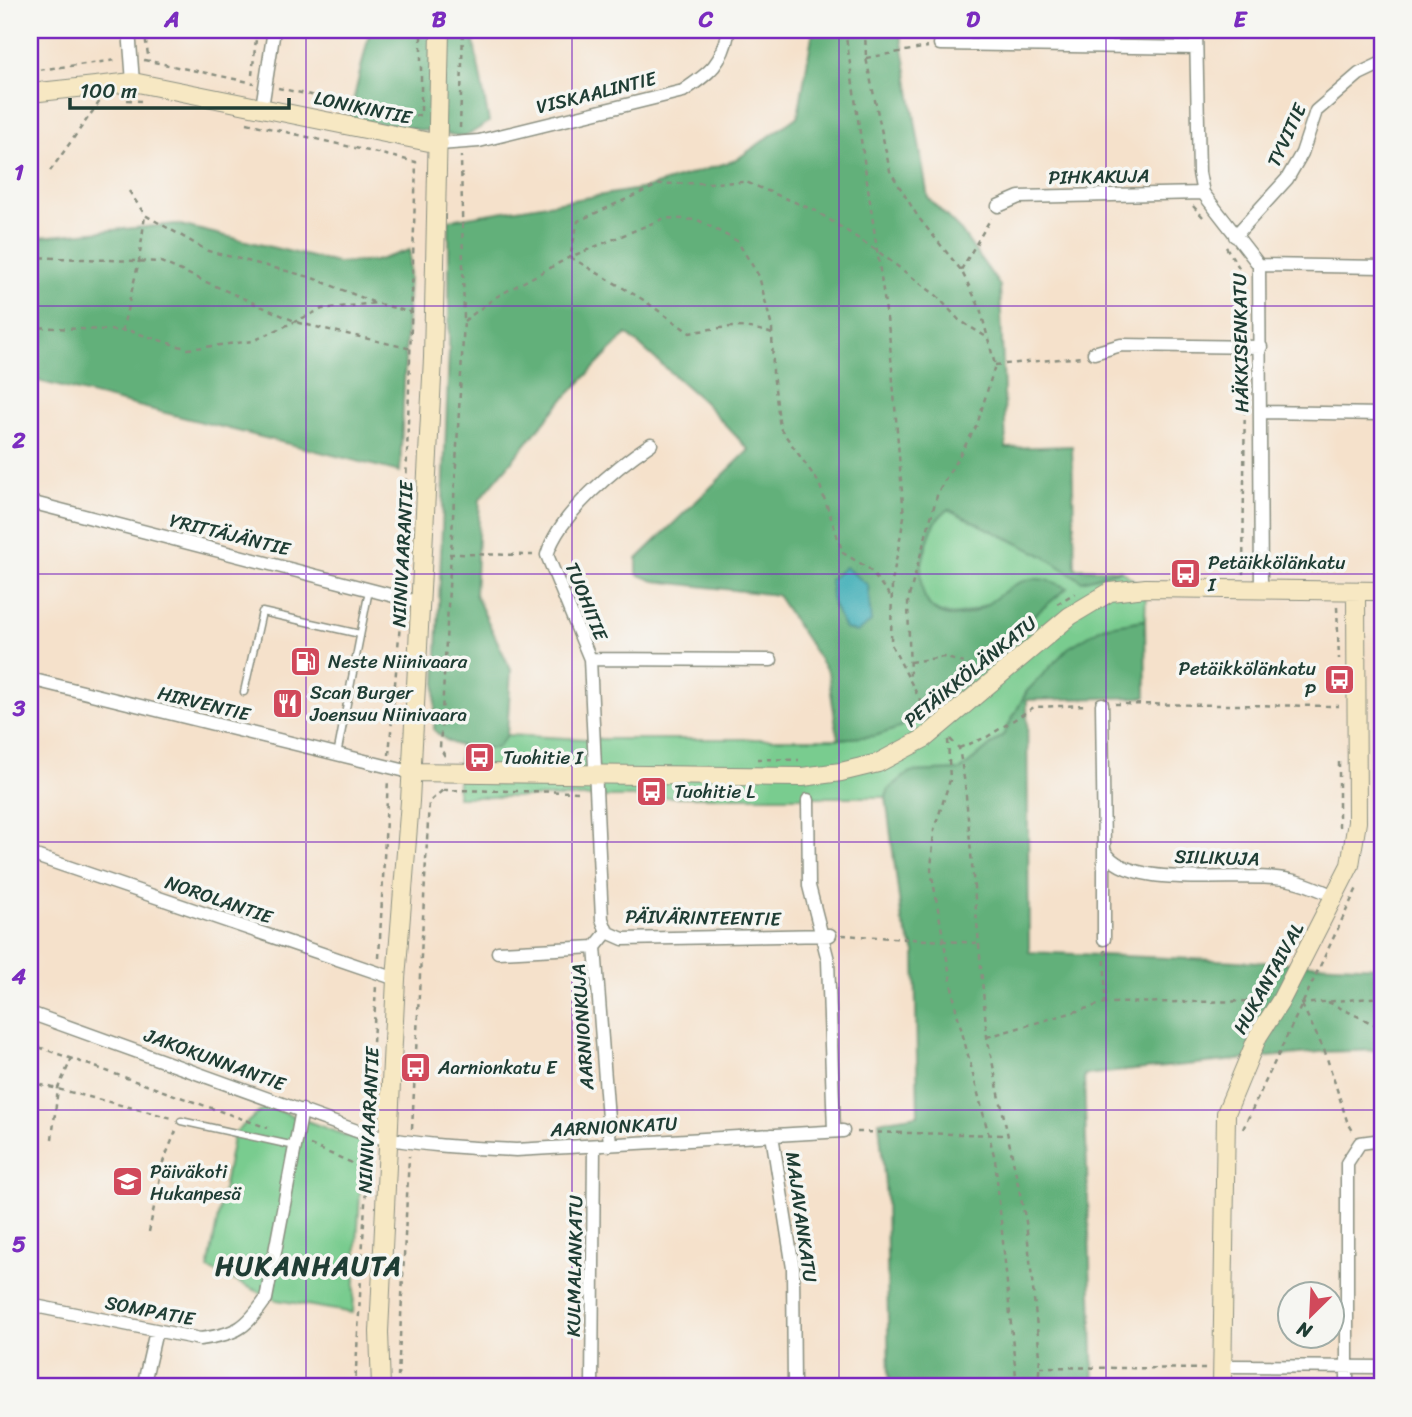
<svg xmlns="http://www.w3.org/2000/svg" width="1412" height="1417" viewBox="0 0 1412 1417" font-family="Sriracha,sans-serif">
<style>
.green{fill:#79cc8f;stroke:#4c8462;stroke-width:2}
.forest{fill:#62b07a;stroke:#407657;stroke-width:2}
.water{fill:#3bacb5;stroke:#2d7474;stroke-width:2}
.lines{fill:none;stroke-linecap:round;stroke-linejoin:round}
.lane-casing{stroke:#8a8f80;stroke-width:9}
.street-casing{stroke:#8a8f80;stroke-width:15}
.secondary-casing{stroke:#8a8f80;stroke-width:20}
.path{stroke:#8a8f80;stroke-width:2.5;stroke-dasharray:5 5;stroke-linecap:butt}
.lane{stroke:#fff;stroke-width:6}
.street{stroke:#fff;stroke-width:12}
.secondary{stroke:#f7e8c3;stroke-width:18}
.grid{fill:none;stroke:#7b2cbf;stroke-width:2;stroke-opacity:0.55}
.labels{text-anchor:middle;stroke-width:7;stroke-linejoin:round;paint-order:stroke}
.street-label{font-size:19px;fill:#1f3d34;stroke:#f6f6f2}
.poi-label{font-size:19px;fill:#1f3d34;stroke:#f6f6f2;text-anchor:start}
.district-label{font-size:26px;font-weight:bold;letter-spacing:2px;fill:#1f3d34;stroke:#f6f6f2}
.neatline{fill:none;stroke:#7b2cbf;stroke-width:2.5}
.grid-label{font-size:23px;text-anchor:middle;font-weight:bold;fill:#7b2cbf}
</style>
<rect width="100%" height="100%" fill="#f6f6f2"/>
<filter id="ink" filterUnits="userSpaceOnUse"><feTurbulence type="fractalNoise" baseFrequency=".0143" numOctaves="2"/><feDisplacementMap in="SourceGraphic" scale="14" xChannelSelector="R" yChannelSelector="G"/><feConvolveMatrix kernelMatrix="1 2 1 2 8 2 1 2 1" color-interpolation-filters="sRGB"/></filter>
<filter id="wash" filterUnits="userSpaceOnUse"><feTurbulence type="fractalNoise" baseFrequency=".00686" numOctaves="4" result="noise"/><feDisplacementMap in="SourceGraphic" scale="28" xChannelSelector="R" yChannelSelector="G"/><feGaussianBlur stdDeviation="1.57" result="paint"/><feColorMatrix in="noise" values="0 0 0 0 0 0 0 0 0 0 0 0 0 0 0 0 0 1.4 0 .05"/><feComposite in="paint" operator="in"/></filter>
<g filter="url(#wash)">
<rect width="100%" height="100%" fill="#f5e1cb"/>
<path class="green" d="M948,509l96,47 38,25 39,-11 25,20 -1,30 -42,7 -76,64 -23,43 -43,36 -51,2 -21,17 -3,8h-429l3,-49 37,-1 10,-12 79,4h252c29,-2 52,-3 75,-24l76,-112c-84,46 -85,-59 -41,-94z
M267,1106l96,36 -10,171 -76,-13 -69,-31 26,-136z"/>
<path class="forest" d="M370,30h107l-3,13 15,79 -24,15 -116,-18z
M813,30h87l28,168 33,33 39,55 6,162 66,-2 3,122 46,2 -39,11 -38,-25 -96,-47c-16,12 -19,28 -24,46 -10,34 4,73 47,58 19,-7 32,-24 50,-31 16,-7 32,-1 46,6l-168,140 -24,8 -37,3 -10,-67 -51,-77 -123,-14 -17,-7v-15l112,-109 -46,-49 -76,-67 -67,69 -80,96 -5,95 36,76 -4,65 -10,13c-26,0 -44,2 -63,-18l15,-379v-131l197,-32 90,-28 62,-44z
M176,224l161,39 38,-2 35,-11 -10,222 -370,-93v-141z
M1145,620l1,77 -119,3 2,252 353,15v83l-62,2 -236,23 10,312h-205l-3,-190 -7,-76 39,-6 -3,-163 -13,-30 -16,-125 3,-8 21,-17 51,-2 43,-36 23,-43 41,-43 35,-21z"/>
<path class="water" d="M845,567l23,18 3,37 -14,10 -12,-3 -12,-24 -3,-25z"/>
</g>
<g filter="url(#ink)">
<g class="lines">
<defs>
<path id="lane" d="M244,692l18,-80 98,22
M337,755l32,-165
M181,1121l114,25"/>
<path id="street" d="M129,30l4,52
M1196,30l3,143 4,20 56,72 2,325
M940,44l256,4
M262,107l12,-77
M439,144l40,-3 204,-50c28,-19 39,-27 46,-61
M998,206l21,-9 184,-4
M1235,236l52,-57 15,-26 14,-42 43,-37 23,-11
M1259,265l123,2
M1094,353l27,-8 140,2
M1261,412l121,2
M651,444c-35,23 -92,70 -104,111l43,104 12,260 5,13 16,7 207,-4
M30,502l391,101
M590,659l181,1
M30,679l380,93
M1102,704l2,146c22,43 142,20 186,30 15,3 31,10 46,17
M808,800l1,86 19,74 6,171
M1104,851v88
M30,854l366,125
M595,947l15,198
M498,952l97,-5 12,-15
M30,1013l338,122c49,10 98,13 148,15l327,-19
M772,1135l21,133 1,119
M30,1305l170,34c37,-5 46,-11 66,-40l36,-189
M1223,1366l159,1
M143,1387l13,-56
M592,1387l2,-241
M1347,1387v-224l13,-20 22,-3"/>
<path id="secondary" d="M30,93l103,-11 306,62
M410,772l392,5 39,-5 37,-9 47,-25 145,-122 40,-24 36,-4 236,3
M381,1387l-2,-55 17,-353 14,-178 23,-443 7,-328
M1222,1387l4,-274 32,-77 22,-34 70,-137 7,-43 -1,-231"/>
</defs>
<use href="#lane" class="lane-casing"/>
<use href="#street" class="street-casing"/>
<use href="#secondary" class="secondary-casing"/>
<path class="path" d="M144,30l5,31
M845,30l44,302 15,185 -12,65 -1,62 30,58
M865,30l1,28 24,113 28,46 43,53 19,38 15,57 -18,60 -39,67 -30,108 2,78
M866,58l62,-11
M144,60l110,23
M30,71l87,-11
M252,75l5,-45
M278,88l130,28 13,-1v-85
M127,100l14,1
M30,111l7,-1
M247,123l169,39 -13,422
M460,128l3,-98
M50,171l50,-70
M129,191l16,24 63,36 102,26 63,25
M1193,206l10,11
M1226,247l19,30
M30,257l131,5 138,61 113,26
M961,270l30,-52
M464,321l32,-24 74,-40 95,-39 33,2 39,21 22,35 13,52 1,45 7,55 39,55 24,70 25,15 23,29
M30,327l100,4 58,18 65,-8 69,-32 54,-6 37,10
M122,331l17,-70 6,-46
M772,334c-29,-11 -52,-7 -82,-1l-48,-34 -72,-42 8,-36 82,-37 86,-2 70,29 60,39 61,46 22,24 29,18
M995,365l87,-8
M449,554l84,1
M1243,574l2,-186
M1057,604l18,-11
M1337,607l2,52
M910,662l33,-5 39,11
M1115,704l224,2
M950,739l9,9 6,36 22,253 39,185 14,134 -2,31
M948,740l2,40 -16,50 -3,40 25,139 39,150 22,228
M959,748l28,-11 47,-30 54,-2
M389,755l12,-143
M445,756l-5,-8 24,-427 -3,-165
M757,759l42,1
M443,790l140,2
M1339,827v-67
M842,935l136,8
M1105,950v53
M379,958l9,-179
M1328,1002l54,26
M1300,1004l82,-7
M1302,1005l23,47 22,69 6,10
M987,1037l118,-34 157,-2
M30,1044l238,84
M30,1082l142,36
M369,1122l7,-137
M412,1129l17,-327 14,-12
M1243,1129l114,-241
M857,1132l150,3
M52,1139l6,-51 14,-30
M310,1145l59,25
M149,1232l14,-70 13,-31
M1040,1367l168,2
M398,1377l11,-221
M355,1387l13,-238
M1242,1387l12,-6"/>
<use href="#lane" class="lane"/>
<use href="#street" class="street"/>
<use href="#secondary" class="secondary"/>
</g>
</g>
<path class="grid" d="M306,30v1357M572,30v1357M839,30v1357M1106,30v1357M30,306h1352M30,574h1352M30,842h1352M30,1110h1352"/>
<defs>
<symbol id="bus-square" viewBox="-11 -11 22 22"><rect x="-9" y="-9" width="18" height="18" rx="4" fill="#d1495b" stroke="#f6f6f2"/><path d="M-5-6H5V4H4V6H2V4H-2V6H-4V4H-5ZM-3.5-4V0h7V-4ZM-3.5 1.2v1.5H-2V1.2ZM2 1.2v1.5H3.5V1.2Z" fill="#fff"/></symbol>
<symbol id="fuel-square" viewBox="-11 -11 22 22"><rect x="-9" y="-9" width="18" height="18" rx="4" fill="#d1495b" stroke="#f6f6f2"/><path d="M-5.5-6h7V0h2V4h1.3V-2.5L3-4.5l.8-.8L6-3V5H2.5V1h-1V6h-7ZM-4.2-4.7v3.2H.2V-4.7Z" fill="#fff"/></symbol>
<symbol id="restaurant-square" viewBox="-11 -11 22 22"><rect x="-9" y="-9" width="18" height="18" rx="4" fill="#d1495b" stroke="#f6f6f2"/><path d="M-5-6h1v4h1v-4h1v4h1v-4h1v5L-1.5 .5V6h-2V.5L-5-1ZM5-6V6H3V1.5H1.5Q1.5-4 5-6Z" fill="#fff"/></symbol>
<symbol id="school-square" viewBox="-11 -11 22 22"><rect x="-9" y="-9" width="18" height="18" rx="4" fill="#d1495b" stroke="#f6f6f2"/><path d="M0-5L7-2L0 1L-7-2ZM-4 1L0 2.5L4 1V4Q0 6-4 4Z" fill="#fff"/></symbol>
</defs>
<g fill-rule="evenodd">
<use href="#bus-square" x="1168" y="556" width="35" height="35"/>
<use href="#fuel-square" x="288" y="644" width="35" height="35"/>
<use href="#bus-square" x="1322" y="662" width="35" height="35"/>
<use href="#restaurant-square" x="270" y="686" width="35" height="35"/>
<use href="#bus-square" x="462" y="740" width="35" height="35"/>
<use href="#bus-square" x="634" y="774" width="35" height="35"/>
<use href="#bus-square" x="398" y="1050" width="35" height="35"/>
<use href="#school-square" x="110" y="1164" width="35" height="35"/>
</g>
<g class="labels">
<g class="street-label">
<text transform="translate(596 92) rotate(-14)" y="7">VISKAALINTIE</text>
<text transform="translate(363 107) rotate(12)" y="7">LONIKINTIE</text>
<text transform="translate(1286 135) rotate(-65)" y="7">TYVITIE</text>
<text transform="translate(1099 176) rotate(-1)" y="7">PIHKAKUJA</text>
<text transform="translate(1240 343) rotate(-91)" y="7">HÄKKISENKATU</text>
<text transform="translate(230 534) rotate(14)" y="7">YRITTÄJÄNTIE</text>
<text transform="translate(402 554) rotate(-87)" y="7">NIINIVAARANTIE</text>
<text transform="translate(587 601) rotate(68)" y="7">TUOHITIE</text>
<text transform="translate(970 671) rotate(-39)" y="7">PETÄIKKÖLÄNKATU</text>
<text transform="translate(204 703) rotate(14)" y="7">HIRVENTIE</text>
<text transform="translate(1217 857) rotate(2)" y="7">SIILIKUJA</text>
<text transform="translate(219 899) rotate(19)" y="7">NOROLANTIE</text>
<text transform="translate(703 917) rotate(1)" y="7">PÄIVÄRINTEENTIE</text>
<text transform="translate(1268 978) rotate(-61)" y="7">HUKANTAIVAL</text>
<text transform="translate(582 1027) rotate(-94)" y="7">AARNIONKUJA</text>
<text transform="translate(215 1059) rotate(20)" y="7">JAKOKUNNANTIE</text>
<text transform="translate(368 1120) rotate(-87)" y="7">NIINIVAARANTIE</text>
<text transform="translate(614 1126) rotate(-3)" y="7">AARNIONKATU</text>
<text transform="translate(802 1217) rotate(82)" y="7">MAJAVANKATU</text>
<text transform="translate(574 1266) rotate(-89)" y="7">KULMALANKATU</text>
<text transform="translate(150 1310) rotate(11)" y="7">SOMPATIE</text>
</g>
<g class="poi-label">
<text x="1208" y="569">Petäikkölänkatu<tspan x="1208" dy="22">I</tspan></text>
<text x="328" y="668">Neste Niinivaara</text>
<text x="1316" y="675" text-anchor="end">Petäikkölänkatu<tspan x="1316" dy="22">P</tspan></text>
<text x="310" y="699">Scan Burger<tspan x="310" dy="22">Joensuu Niinivaara</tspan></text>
<text x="503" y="764">Tuohitie I</text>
<text x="674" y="798">Tuohitie L</text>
<text x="438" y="1074">Aarnionkatu E</text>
<text x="150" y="1178">Päiväkoti<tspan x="150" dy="22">Hukanpesä</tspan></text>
</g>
<g class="district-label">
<text x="309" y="1275">HUKANHAUTA</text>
</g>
</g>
<rect width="1412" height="1417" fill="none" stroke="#f6f6f2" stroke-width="77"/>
<g transform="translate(1311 1315) rotate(204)"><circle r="33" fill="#f6f6f2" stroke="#a0aca6" stroke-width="2"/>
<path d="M0-5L12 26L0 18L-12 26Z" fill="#d1495b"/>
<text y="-10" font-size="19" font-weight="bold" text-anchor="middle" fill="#1f3d34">N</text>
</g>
<path d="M70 98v10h219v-10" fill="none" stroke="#1f3d34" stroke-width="3.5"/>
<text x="80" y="98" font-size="21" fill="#1f3d34" stroke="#f6f6f2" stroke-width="5" paint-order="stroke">100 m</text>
<rect x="38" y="38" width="1336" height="1340" class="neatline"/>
<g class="grid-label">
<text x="172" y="27">A</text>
<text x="439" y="27">B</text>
<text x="706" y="27">C</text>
<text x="973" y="27">D</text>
<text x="1240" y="27">E</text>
<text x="19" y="180">1</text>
<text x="19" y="448">2</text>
<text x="19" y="716">3</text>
<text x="19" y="984">4</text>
<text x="19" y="1252">5</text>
</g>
</svg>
